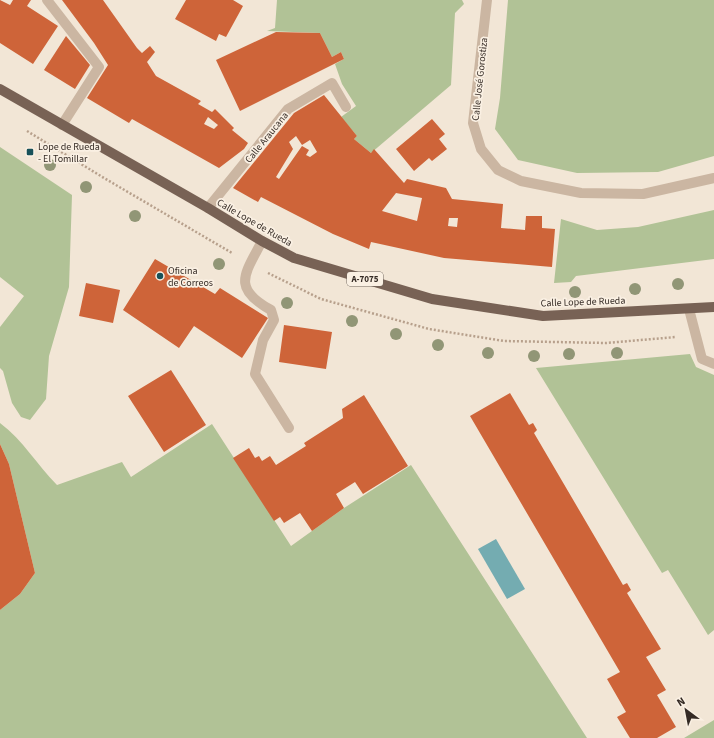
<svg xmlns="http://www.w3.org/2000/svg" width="714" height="738" viewBox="0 0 714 738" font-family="'Source Sans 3',sans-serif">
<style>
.green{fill:#b1c296}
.water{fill:#74acb1}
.building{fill:#ce6439;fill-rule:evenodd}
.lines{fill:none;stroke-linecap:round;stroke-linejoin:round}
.path{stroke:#b7a08c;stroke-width:2.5;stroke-dasharray:2 2;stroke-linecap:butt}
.minor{stroke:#cbb6a2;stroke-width:10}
.major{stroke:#786255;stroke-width:10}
.tree{fill:#919676}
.poi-dot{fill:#185159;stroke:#faf0e3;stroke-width:1.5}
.labels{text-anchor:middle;stroke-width:3.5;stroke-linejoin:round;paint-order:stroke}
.shield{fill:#faf0e3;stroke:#70665e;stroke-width:1}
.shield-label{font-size:9px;font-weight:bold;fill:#352b25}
.street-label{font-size:10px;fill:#352b25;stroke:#faf0e3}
.poi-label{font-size:10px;fill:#352b25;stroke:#faf0e3;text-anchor:start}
</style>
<rect width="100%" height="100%" fill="#f2e6d6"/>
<path class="green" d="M277,0h185l2,4 -9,9 -4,72 -80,68 -17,-14 3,-3 -16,-19 15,-11 -14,-22 -7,-20 9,-5 -3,-7 -9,5 -12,-24 -53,-2 8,-3z
M508,0h206v156l-56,16 -81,1 -59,-13 -23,-31 5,-31z
M0,147l72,48 -3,92 -20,69 -3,43 -16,21 -9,-3 -9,-14 -9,-32 -3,-3v-41l24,-31 -24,-19z
M714,210v49l-138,17 -5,6 -17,1 7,-64 36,11 41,-3z
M690,354l6,13 18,8v255l-6,5 -40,-65 -6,3 -126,-205z
M0,423c23,17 37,42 57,62l65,-23 9,15 81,-53 79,122 53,-38 67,-43 176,273h-587v-128l20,-16 15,-21 -26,-109 -9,-20z
M714,720v18h-30z"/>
<path class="water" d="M496,539l29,50 -18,10 -29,-50z"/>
<path class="building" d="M0,0l10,5 3,-5h18l-4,6 31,20 -25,38 -33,-21z
M62,0h41l34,48 5,5 8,-7 5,6 -8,10 9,14 45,25 -3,3 14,8 3,-3 19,19 -2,2 16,13 -4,6 -25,19 -87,-49 -3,4 -42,-25 21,-33 -14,-22zM208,117l10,8 -4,4 -10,-5z
M186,0h47l10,6 -17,31 -7,-3 -3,7 -41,-22z
M276,32l44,1 12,24 9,-5 3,7 -104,52 -24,-51z
M66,36l24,29 -15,24 -31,-19z
M324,95l33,41 -3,3 17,14 3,-4 30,34 3,-4 39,9 6,11 51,5 -2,24 24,2 1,-14h16v12l13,1 -3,38 -108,-9 -73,-16 -2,7 -36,-15 -72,-37 -3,5 -25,-14 61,-75zM296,136l6,9 8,-5 7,12 -7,5 -4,-2 3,-5 -7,-4 -23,33 -3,-2 17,-28 -4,-7zM396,193l26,5 -5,23 -35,-10zM449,218h9l-1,9 -9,-1z
M432,119l13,15 -6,5 8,10 -15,12 -3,-3 -15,13 -18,-22z
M155,259l60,35 5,-6 48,30 -26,40 -48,-32 -15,22 -56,-38z
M86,283l34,7 -7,33 -34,-7z
M284,325l48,7 -6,37 -47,-7z
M171,370l35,55 -42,27 -36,-56z
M510,393l19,32 4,-2 4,7 -3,3 89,152 4,-2 4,7 -4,3 34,56 -15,8 20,33 -9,5 19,32 -19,11h-27l-13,-21 9,-5 -19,-33 13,-7 -150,-256z
M364,395l44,71 -45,28 -8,-12 -19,12 8,14 -32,23 -12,-18 -16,10 -4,-6 -6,4 -41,-63 16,-10 6,10 4,-2 3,5 8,-5 6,9 30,-19 -2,-3 39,-25 -1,-9z
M0,444l9,20 26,109 -15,21 -20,16z"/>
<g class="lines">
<path class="path" d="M27,131l77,47 128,75
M268,273l53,26 108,30 75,12 102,2 70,-6"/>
<path class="minor" d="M47,0l52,67 -37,58
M487,0l-14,123 8,26 17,21 23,11 60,12 62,1 71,-16
M208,208l80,-99 44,-26 14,24
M262,241c-17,33 -31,47 9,69l3,10 -11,20 -8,34 34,54
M689,309l13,50 12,5"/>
<path class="major" d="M0,89l208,119 54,33 32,17 138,41 111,17 171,-9"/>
</g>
<g class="tree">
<circle cx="50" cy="165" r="6"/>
<circle cx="86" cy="187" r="6"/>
<circle cx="135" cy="216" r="6"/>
<circle cx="219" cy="264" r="6"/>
<circle cx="678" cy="284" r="6"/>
<circle cx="635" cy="289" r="6"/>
<circle cx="575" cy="292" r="6"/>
<circle cx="287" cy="303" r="6"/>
<circle cx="352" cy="321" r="6"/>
<circle cx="396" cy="334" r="6"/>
<circle cx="438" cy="345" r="6"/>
<circle cx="488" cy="353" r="6"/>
<circle cx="617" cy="353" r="6"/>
<circle cx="569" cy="354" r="6"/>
<circle cx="534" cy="356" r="6"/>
</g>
<g class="poi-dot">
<rect x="26" y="148" width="8" height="8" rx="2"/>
<circle cx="160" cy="276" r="4"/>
</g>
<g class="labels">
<rect class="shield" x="347" y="272" width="36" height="14" rx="3"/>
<g class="shield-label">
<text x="365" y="282">A-7075</text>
</g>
<g class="street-label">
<text transform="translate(479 79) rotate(-84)" y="4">Calle José Gorostiza</text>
<text transform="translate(266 137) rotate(-51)" y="4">Calle Araucana</text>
<text transform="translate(255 222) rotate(30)" y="4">Calle Lope de Rueda</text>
<text transform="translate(583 301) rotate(-2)" y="4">Calle Lope de Rueda</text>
</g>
<g class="poi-label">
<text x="38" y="150">Lope de Rueda<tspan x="38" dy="12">- El Tomillar</tspan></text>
<text x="168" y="274">Oficina<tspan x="168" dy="12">de Correos</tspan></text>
</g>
</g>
<g transform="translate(686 710) rotate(328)" stroke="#faf0e3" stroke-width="3" paint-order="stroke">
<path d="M0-3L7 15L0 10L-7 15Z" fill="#352b25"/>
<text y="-6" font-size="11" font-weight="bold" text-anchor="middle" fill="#352b25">N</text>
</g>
</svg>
